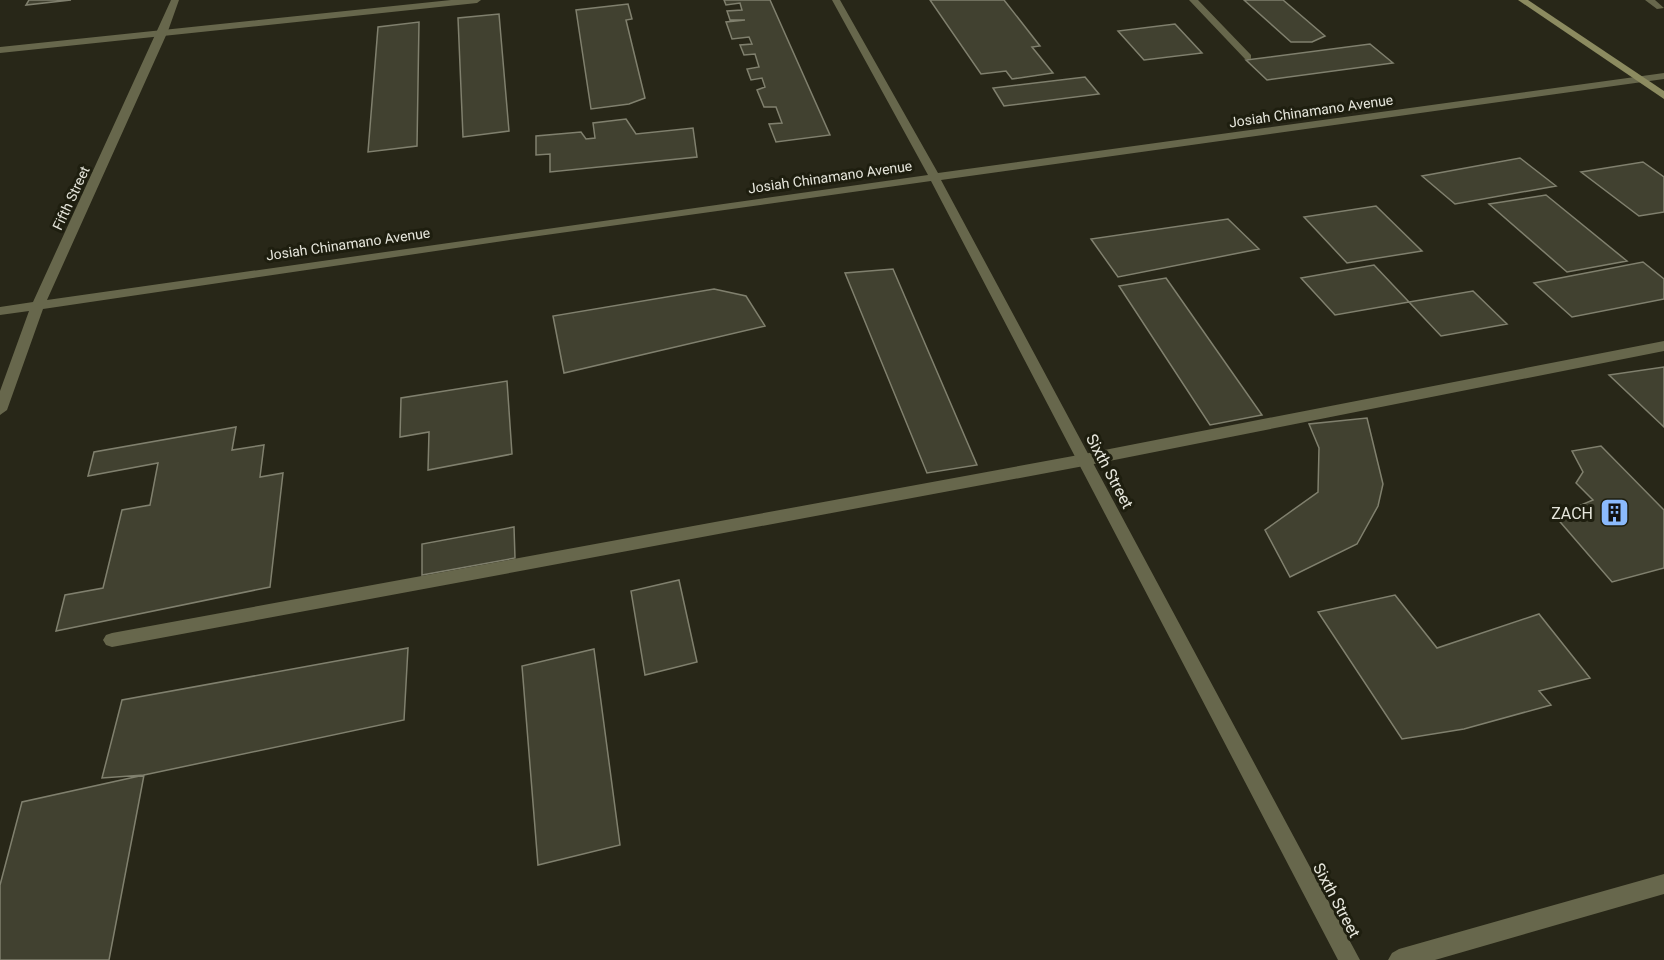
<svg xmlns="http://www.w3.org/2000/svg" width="1664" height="960" viewBox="0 0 1664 960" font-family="Roboto,sans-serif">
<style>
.building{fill:#414130;stroke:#80806e;stroke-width:1.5}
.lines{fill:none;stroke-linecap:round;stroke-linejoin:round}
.service{fill:#67674c;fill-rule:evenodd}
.minor{fill:#67674c;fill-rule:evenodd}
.secondary{fill:#8c8b60;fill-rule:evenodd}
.labels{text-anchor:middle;stroke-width:6;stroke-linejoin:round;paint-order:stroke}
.far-street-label{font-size:14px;fill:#e6e6dc;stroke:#1e1e0f}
.street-label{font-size:16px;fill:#e6e6dc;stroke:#1e1e0f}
.poi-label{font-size:16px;fill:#e6e6dc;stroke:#1e1e0f;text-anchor:end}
</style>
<rect width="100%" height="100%" fill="#282718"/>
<path class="building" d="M29,0h42l-45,5z
M724,0h46l60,135 -54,7 -7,-18 13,-1 -6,-16h-12l-7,-17 8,-3 -3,-9 -11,2 -4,-11 12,-2 -4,-13 -11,1 -4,-10 12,-1 -3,-7 -17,2 -6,-17 19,-2h-15l-3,-9 15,-1 -2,-7 -14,2z
M930,0h74l36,46 -8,1 21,26 -41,6 -6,-8 -25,3z
M1244,0h39l42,36 -13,6h-21z
M628,4l4,15 -6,1 19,78 -16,6 -38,5 -15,-99z
M499,14l10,117 -46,6 -5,-119z
M419,22l-2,124 -49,6 10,-125z
M1175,24l27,29 -58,7 -26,-29z
M1370,44l23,19 -126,17 -21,-20z
M1085,77l14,17 -95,12 -11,-18z
M626,119l10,15 57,-6 4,29 -147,15v-18l-14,1v-19l45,-4 5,7 9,-1 -2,-15z
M1520,158l36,28 -101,18 -33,-28z
M1643,162l21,15v35l-25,4 -58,-44z
M1546,195l81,66 -60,11 -78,-68z
M1376,206l46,45 -75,12 -43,-46z
M1228,219l31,30 -141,28 -27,-38z
M1643,262l21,17v20l-92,18 -38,-34z
M1374,265l35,37 -74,13 -34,-37z
M893,269l84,196 -50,8 -82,-200z
M1166,278l96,137 -52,10 -91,-139z
M714,289l32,7 19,30 -201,47 -11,-57z
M1473,291l34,33 -66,12 -32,-34z
M1664,367v60l-55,-52z
M507,381l5,73 -84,16 1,-38 -29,5 1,-39z
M1367,418l16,66 -5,22 -21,38 -67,33 -25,-47 53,-38 1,-44 -10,-24z
M236,427l-4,23 32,-5 -4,32 23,-4 -13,114 -214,44 9,-36 38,-7 19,-78 28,-5 8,-42 -70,13 6,-24z
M1601,446l63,64v58l-52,14 -57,-66 38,-16 -17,-17 7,-11 -11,-21z
M514,527l1,31 -93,17v-31z
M679,580l18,82 -52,13 -14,-84z
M1395,595l42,53 102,-34 51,64 -51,13 12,14 -87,24 -62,10 -84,-127z
M408,648l-4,72 -260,55 -42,3 20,-78z
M594,649l26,196 -82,20 -16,-199z
M144,775l-35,185h-109v-75l22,-83z"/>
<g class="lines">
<path class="service" d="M451,0h30l-4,3 -477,50v-6z
M1189,0h9l53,55v4h-6z
M1645,0h10l9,8 -7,1z
M1664,341v10l-580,115 -972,181 -6,-2 -3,-5 3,-5 6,-2 972,-179z"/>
<path class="minor" d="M171,0h8l-11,31 -121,269 881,-125 -96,-175h8l98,173 726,-100v6l-723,101 419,780h-22l-407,-779 -414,58 -474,70 -36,101 -7,5v-24l29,-80 -29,4v-8l33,-5z
M1664,874v20l-229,66h-47l4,-7 7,-4z"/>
<path class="secondary" d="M1518,0h10l136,91v8z"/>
</g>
<defs>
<symbol id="building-square" viewBox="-11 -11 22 22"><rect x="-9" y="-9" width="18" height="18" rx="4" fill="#8bbafc" stroke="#1e1e0f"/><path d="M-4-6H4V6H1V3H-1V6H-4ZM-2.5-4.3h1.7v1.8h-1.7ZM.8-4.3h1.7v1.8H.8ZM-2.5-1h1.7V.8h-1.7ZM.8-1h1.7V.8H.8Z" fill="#111"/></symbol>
</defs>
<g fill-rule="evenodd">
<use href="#building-square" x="1598" y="496" width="33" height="33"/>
</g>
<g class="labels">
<g class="far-street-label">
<text transform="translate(1311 111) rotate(-8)" y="5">Josiah Chinamano Avenue</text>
<text transform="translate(830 177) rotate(-8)" y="5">Josiah Chinamano Avenue</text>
<text transform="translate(71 198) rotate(-65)" y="5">Fifth Street</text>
<text transform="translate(348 244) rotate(-8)" y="5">Josiah Chinamano Avenue</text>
</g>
<g class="street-label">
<text transform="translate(1110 471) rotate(62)" y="6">Sixth Street</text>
<text transform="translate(1337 900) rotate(62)" y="6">Sixth Street</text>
</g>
<g class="poi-label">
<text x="1593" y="519">ZACH</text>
</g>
</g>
</svg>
